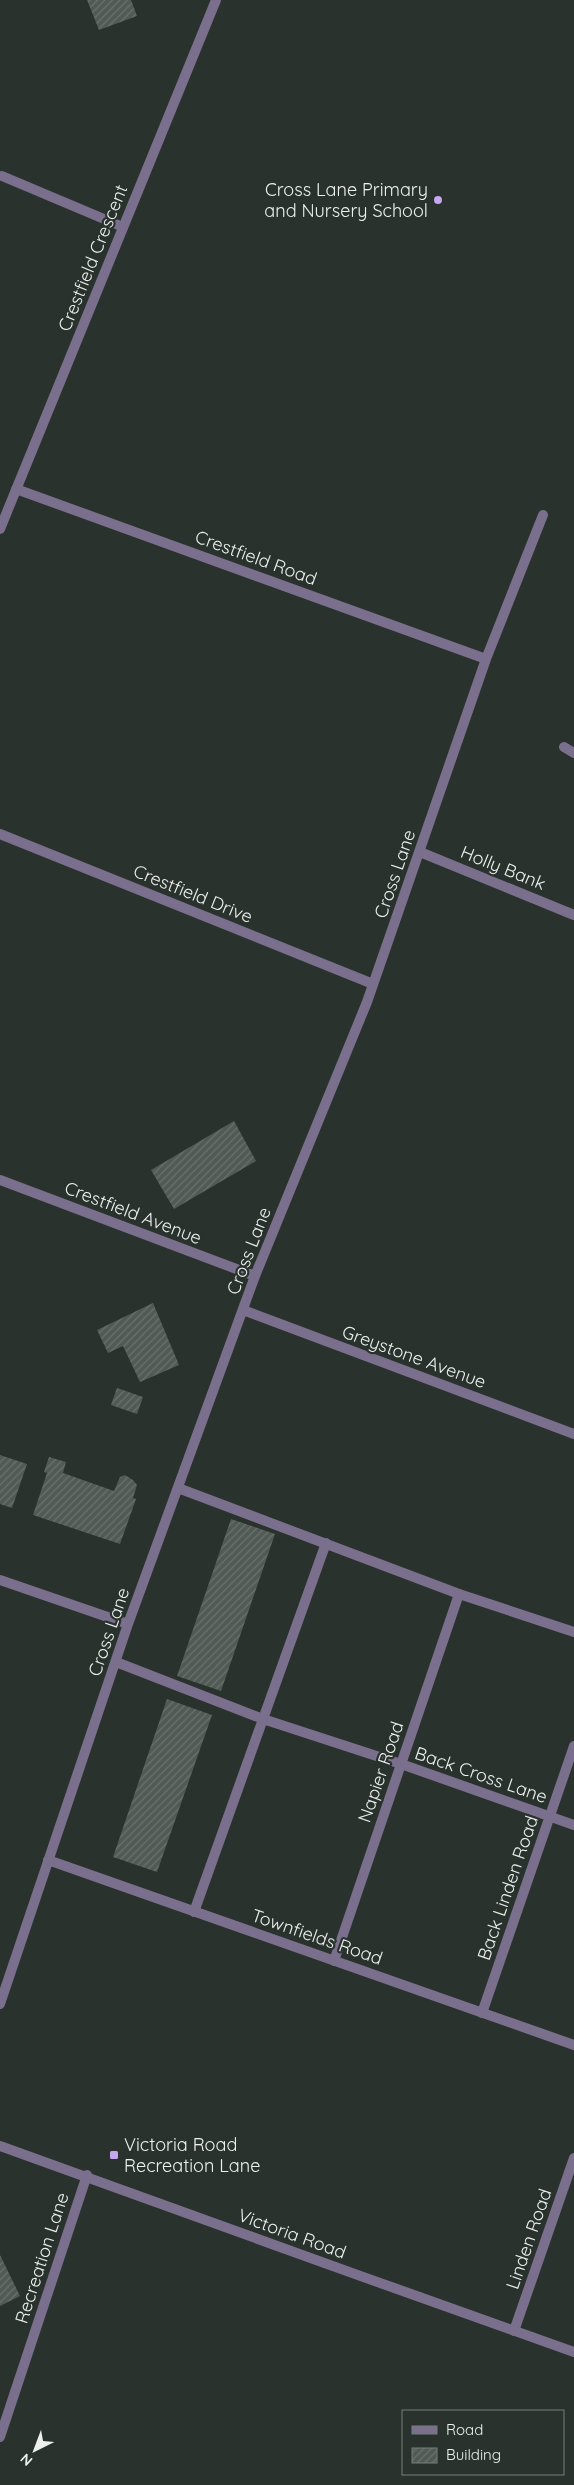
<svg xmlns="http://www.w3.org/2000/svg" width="574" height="2485" viewBox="0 0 574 2485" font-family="Quicksand,sans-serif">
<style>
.building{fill:url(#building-hatch)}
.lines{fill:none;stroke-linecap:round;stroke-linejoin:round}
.service{stroke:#7a6f8c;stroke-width:10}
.minor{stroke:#7a6f8c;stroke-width:10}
.tertiary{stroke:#7a6f8c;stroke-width:10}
.poi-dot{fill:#c5a6f0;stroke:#2a322e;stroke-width:2}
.labels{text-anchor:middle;stroke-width:4.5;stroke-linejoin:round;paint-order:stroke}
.poi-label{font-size:18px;fill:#ecf1ee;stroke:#2a322e;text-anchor:end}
.street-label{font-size:18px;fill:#ecf1ee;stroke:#2a322e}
</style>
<defs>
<pattern id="building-hatch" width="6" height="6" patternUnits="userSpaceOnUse" patternTransform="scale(1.25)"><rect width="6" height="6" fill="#515a55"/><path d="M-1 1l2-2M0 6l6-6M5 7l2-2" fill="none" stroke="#6a726e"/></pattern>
</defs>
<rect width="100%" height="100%" fill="#2a322e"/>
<path class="building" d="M87,0h44l6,16 -38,14z
M234,1121l22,40 -82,48 -23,-39z
M153,1303l26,62 -39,17 -17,-36 -15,7 -11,-23z
M117,1388l26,9 -6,17 -26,-9z
M0,1455l27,9 -15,44 -12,-4z
M49,1457l17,5 -3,11 51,18 6,-14 5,-2 8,5 4,5 -4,13 3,1 -16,45 -87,-29 14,-42 -3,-1z
M231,1519l44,15 -54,157 -44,-15z
M167,1699l45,16 -55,157 -44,-15z
M0,2255l20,41 -20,10z"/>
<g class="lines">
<path class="service" d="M2,176l121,51
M564,747l10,6
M178,1488l281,106 115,38
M116,1662l147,57 138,45 173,61
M194,1912l132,-369
M482,2013l92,-267"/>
<path class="minor" d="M16,489l470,170
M0,529l216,-529
M0,834l373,150
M420,852l154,63
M0,1180l255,96
M243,1310l331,124
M0,1580l128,44
M48,1860l526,185
M334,1961l125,-367
M0,2004l128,-380 127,-348 112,-274 119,-343 57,-144
M514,2331l60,-173
M0,2437l87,-262"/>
<path class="tertiary" d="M0,2146c192,68 382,139 574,206"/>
</g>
<g class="poi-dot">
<circle cx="438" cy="200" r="5"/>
<rect x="109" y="2150" width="10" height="10" rx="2.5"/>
</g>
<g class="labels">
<g class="poi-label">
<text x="428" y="196">Cross Lane Primary<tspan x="428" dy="21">and Nursery School</tspan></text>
<text x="124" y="2151" text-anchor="start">Victoria Road<tspan x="124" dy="21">Recreation Lane</tspan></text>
</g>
<g class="street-label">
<text transform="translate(93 258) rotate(-68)" y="6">Crestfield Crescent</text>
<text transform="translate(256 558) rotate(20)" y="6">Crestfield Road</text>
<text transform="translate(503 868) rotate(22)" y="6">Holly Bank</text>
<text transform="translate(395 874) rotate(-71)" y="6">Cross Lane</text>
<text transform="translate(193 894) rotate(22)" y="6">Crestfield Drive</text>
<text transform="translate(133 1213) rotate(21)" y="6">Crestfield Avenue</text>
<text transform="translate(249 1251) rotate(-69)" y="6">Cross Lane</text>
<text transform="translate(414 1357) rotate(20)" y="6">Greystone Avenue</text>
<text transform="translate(109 1632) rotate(-71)" y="6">Cross Lane</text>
<text transform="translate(381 1772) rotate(-71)" y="6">Napier Road</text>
<text transform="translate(481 1775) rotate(19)" y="6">Back Cross Lane</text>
<text transform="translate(508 1888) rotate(-71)" y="6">Back Linden Road</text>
<text transform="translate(317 1937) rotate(19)" y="6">Townfields Road</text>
<text transform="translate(292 2234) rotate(20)" y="6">Victoria Road</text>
<text transform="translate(529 2239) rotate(-71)" y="6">Linden Road</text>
<text transform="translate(42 2258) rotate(-72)" y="6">Recreation Lane</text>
</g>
</g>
<rect x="402" y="2410" width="162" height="65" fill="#2a322e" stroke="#787e7b"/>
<rect x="412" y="2426" width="25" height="8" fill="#7a6f8c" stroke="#787e7b"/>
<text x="446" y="2435" font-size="15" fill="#ecf1ee">Road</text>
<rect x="412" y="2448" width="25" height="15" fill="url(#building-hatch)" stroke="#787e7b"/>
<text x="446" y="2460" font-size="15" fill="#ecf1ee">Building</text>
<g transform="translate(35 2450) rotate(222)" stroke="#2a322e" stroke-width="4" paint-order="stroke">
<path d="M0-4L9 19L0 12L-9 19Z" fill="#ecf1ee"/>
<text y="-8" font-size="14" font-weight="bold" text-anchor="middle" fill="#ecf1ee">N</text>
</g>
</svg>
